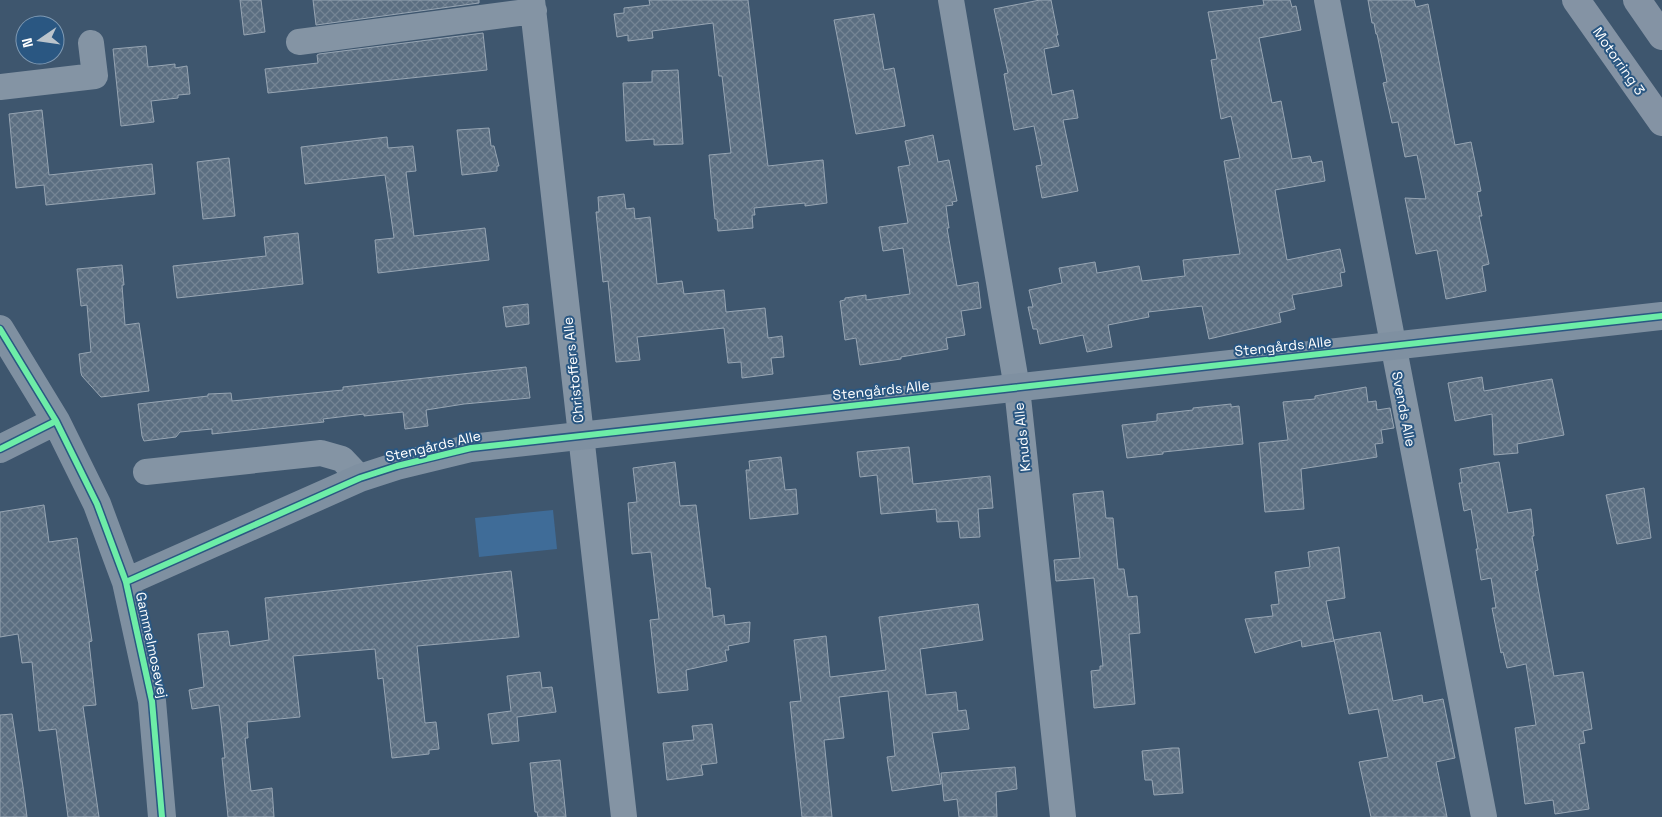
<svg xmlns="http://www.w3.org/2000/svg" width="1662" height="817" viewBox="0 0 1662 817" font-family="'Space Grotesk',sans-serif">
<style>
.grass{fill:#3f6c98}
.building{fill:url(#building-cross-hatch);stroke:#97a5b3}
.lines{fill:none;stroke-linecap:round;stroke-linejoin:round}
.street{stroke:#8494a4;stroke-width:26}
.secondary{stroke:#7f90a1;stroke-width:28}
.highway{stroke:#8493a4;stroke-width:28}
.cycleway-casing{stroke:#2a5782;stroke-width:9}
.cycleway{stroke:#6deda7;stroke-width:6}
.labels{text-anchor:middle;stroke-width:4;stroke-linejoin:round;paint-order:stroke}
.street-label{font-size:14px;fill:#fff;stroke:#2a5782}
</style>
<defs>
<pattern id="building-cross-hatch" width="8" height="8" patternUnits="userSpaceOnUse" patternTransform="scale(1.25)"><rect width="8" height="8" fill="#5b6e81"/><path d="M0 0l8 8M0 8l8-8" fill="none" stroke="#748494"/></pattern>
</defs>
<rect width="100%" height="100%" fill="#3e566e"/>
<path class="grass" d="M553,510l4,39 -78,8 -4,-39z"/>
<path class="building" d="M240,0h21l4,32 -21,3z
M313,0h166v3l-163,22z
M649,0h99l20,166 55,-6 4,43 -22,3v-3l-51,5 1,7h-3l1,13 -35,3 -1,-12h-2l-6,-64 22,-2 -9,-77h-3l-6,-53 -61,8 1,7 -25,3v-6l-11,2 -3,-23 10,-1v-5l26,-3z
M1040,0h11l7,35h-2l3,11 -15,3 8,46 21,-5 5,28 -15,2 15,71 -36,7 -6,-32 6,-1 -8,-39 -20,4 -10,-56 4,-1 -14,-64z
M1263,0h27l2,7 4,-1 5,24 -42,8 13,65 9,-2 11,58 18,-3 2,7 10,-2 3,20 -50,9 12,70 53,-11 5,23 -5,1 2,13 -50,9 3,14 -16,4 2,9 -72,17 -7,-33 -54,6 1,5 -41,8 4,22 -25,5 -4,-17 -43,9 -3,-15h-4l-5,-22h5l-4,-17 33,-7 -3,-15 36,-6 2,11 42,-7 3,15 43,-5 -2,-16 57,-6 -16,-93 16,-3 -9,-42 -10,3 -10,-59 6,-1 -9,-47 56,-7z
M1368,0h46l2,7 12,-3 27,141 16,-3 10,49 -4,1 5,24h-3l10,48 -7,2 4,25 -40,8 -9,-49 -21,4 -11,-56 21,1 -9,-44 -12,2 -7,-35 -6,1 -9,-40 4,-1 -10,-48h-1l-2,-11h-2z
M874,14l10,56 10,-2 11,58 -49,8 -22,-114z
M483,33l4,37 -219,23 -3,-24 53,-6 -1,-8 2,-1z
M146,46l2,21 27,-3v4l12,-2 3,28 -12,1v3l-27,3 3,21 -33,4 -8,-77z
M678,70l5,74 -29,1v-6l-28,2 -3,-58 29,-1v-11z
M42,110l7,65 103,-11 3,30 -109,11 -2,-20 -28,3 -7,-74z
M489,128l2,18h3l5,20h-2v5l-35,4 -5,-45z
M933,135l5,27 11,-2 8,41 -5,1 1,3 -7,1 3,22h-2l10,58 21,-4 3,26 -20,3 4,24 -19,3 2,11 -47,8v2l-41,6 -4,-27 -11,2 -5,-39 5,-1v-2l21,-3v5l44,-6 -7,-46 -20,3 -4,-24 29,-4 -10,-56 12,-2 -5,-24z
M387,137l1,11 25,-2 3,25 -10,1 8,64 71,-8 4,32 -111,13 -3,-33 19,-2 -9,-63 -80,9 -4,-37z
M229,158l6,58 -32,3 -6,-57z
M624,194l2,15 8,-1 1,11 15,-2 7,67 25,-3 2,13 40,-4 2,22 39,-4 3,30 14,-2 2,21 -13,1 2,16 -31,4 -1,-16 -13,1 -4,-35 -87,9 3,23 -24,2 -8,-81 -5,1 -7,-70h3l-1,-15z
M298,233l5,51 -126,14 -4,-32 93,-10 -2,-19z
M122,265l2,20h-2l3,40 14,-2 10,68 -48,6 -19,-21 -1,-3 -2,-19 12,-2 -4,-47 -6,1 -4,-37z
M528,304l1,20 -23,3 -3,-20z
M526,367l4,31 -66,6 -38,6 2,16 -23,3 -2,-17 -39,4v-2l-41,5 1,3 -112,12v-5l-32,3 -4,5 -32,4 -2,-5 -4,-32 70,-8v-2l23,-1 1,8 111,-11v-3z
M1482,377l2,14 68,-12 12,56 -47,9 1,9 -24,2 -2,-41 -37,7 -7,-38z
M1366,387l2,15 8,-1 1,9 13,-2 4,20 -13,2 2,13 -8,1 2,13 -76,12 3,40 -39,3 -6,-69 29,-3 -5,-38 32,-3v-3z
M1231,404v3l8,-1 4,38 -80,8v2l-36,4 -5,-33 35,-4v-7l36,-4v-2z
M909,447l4,37 77,-8 3,32 -15,1 2,28 -20,1 -2,-17 -21,1 -1,-13 -55,5 -4,-39 -17,2 -3,-25z
M781,457l4,33 11,-1 2,25 -48,5 -4,-49h4l-1,-9z
M675,462l5,44 16,-1 10,83h4l3,29 11,-2 1,10 25,-3 -1,20 -21,4 1,4h-4l2,11 -41,9 2,20 -30,3 -8,-73 9,-1 -8,-67 -19,2 -4,-51 9,-1 -4,-34z
M1499,462l9,51 23,-4 3,27h-2l6,34 -3,1 19,105 29,-4 9,57 -9,2 2,12 -6,1 10,65 -34,5 -2,-14 -28,4 -10,-76 21,-3 -10,-61 -19,4 -4,-16 -2,1 -9,-45h4l-5,-30 -10,2 -5,-31h2l-7,-40 -7,2 -5,-28h3l-2,-14z
M1644,488l7,50 -34,6 -11,-49z
M1103,491l3,27h7l5,51h6l4,28 9,-1 3,37 -11,1 6,70 -41,4 -3,-37 9,-1v-4h3l-9,-88 -38,3 -2,-21 26,-2 -7,-64z
M44,505l5,37 28,-4 15,103 -3,1 7,63 -13,1 16,111h-31l-12,-88 -17,2 -7,-69 -10,1 -4,-29 -18,3v-125z
M1339,547l6,51 -19,3 8,40 -32,6 -1,-7 -46,13 -10,-34 28,-3 -2,-11 8,-1 -4,-32 35,-5 -2,-15z
M511,571l8,66 -102,9 8,77 11,-1 3,27 -10,1v4l-37,4 -9,-80 -5,1 -3,-30 -82,7 7,61 -53,5 1,16h-3l6,53 21,-3 2,29h-46l-6,-59h3l-6,-53 -27,4 -3,-19 15,-3 -6,-53 30,-3 2,15 39,-6 -4,-42z
M978,604l5,36 -63,9 6,46 30,-3 2,19 8,-1 3,19 -37,4 9,51 -49,7 -5,-34 8,-1 -7,-65 -49,6 5,41 -20,2 8,77h-30l-12,-115 11,-1 -7,-61 32,-4 4,41 56,-7 -7,-53z
M1380,632l13,69 29,-6 1,8 20,-4 12,59 -19,4 11,55h-76l-12,-55 29,-5 -10,-48 -29,5 -15,-74z
M540,672l2,16 10,-1 4,25 -39,5 2,24 -27,3 -4,-30 23,-3 -4,-35z
M12,714l11,73 4,30h-27v-102z
M712,724l5,39 -16,2 2,10 -36,5 -4,-37 31,-3 -2,-14z
M1172,748h7l4,45 -29,2 -2,-15h-7l-3,-29z
M560,760l6,57h-28l-1,-5h-2l-5,-49z
M1015,767l2,22 -21,3 1,25h-38l-2,-18 -13,2 -3,-28z"/>
<g class="lines">
<path class="street" d="M532,0l92,817
M951,0l66,388 46,429
M1327,0l157,817
M299,42l235,-31
M0,87l95,-11 -4,-33
M146,472l175,-19 21,6 18,19"/>
<path class="secondary" d="M0,329l56,92 41,83 29,78 26,119 10,116
M0,449l56,-28
M126,582l234,-104 37,-12 74,-18 1191,-132"/>
<path class="highway" d="M1576,0l86,122
M1637,0l25,36"/>
<defs>
<path id="cycleway" d="M0,329l56,92 41,83 29,78 26,119 10,116
M0,449l56,-28
M126,582l234,-104 37,-12 74,-18 1191,-132"/>
</defs>
<use href="#cycleway" class="cycleway-casing"/>
<use href="#cycleway" class="cycleway"/>
</g>
<g class="labels">
<g class="street-label">
<text transform="translate(1619 61) rotate(55)" y="5">Motorring 3</text>
<text transform="translate(1283 346) rotate(-6)" y="5">Stengårds Alle</text>
<text transform="translate(573 370) rotate(-96)" y="5">Christoffers Alle</text>
<text transform="translate(881 390) rotate(-6)" y="5">Stengårds Alle</text>
<text transform="translate(1404 409) rotate(79)" y="5">Svends Alle</text>
<text transform="translate(1022 437) rotate(-96)" y="5">Knuds Alle</text>
<text transform="translate(433 446) rotate(-13)" y="5">Stengårds Alle</text>
<text transform="translate(152 645) rotate(78)" y="5">Gammelmosevej</text>
</g>
</g>
<g transform="translate(40 40) rotate(257)"><circle r="24" fill="#2a5782" stroke="#7f9ab4"/>
<path d="M0-4L9 19L0 12L-9 19Z" fill="#bbc4cc"/>
<text y="-8" font-size="14" font-weight="bold" text-anchor="middle" fill="#ffffff">N</text>
</g>
</svg>
